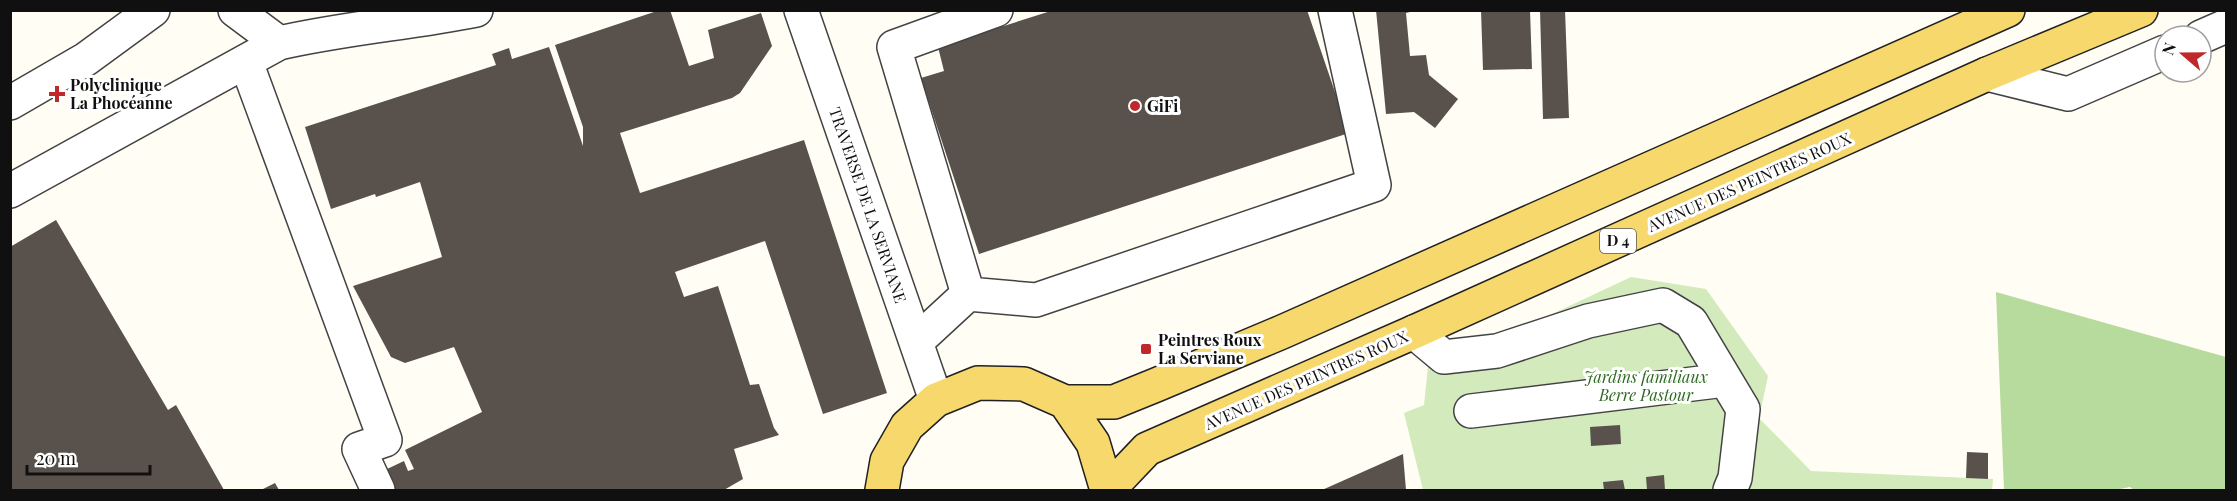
<svg xmlns="http://www.w3.org/2000/svg" width="2237" height="501" viewBox="0 0 2237 501" font-family="'Playfair Display',serif">
<style>
.green{fill:#d3eabc}
.forest{fill:#b7db9c}
.building{fill:#59524c}
.lines{fill:none;stroke-linecap:round;stroke-linejoin:round}
.minor-casing{stroke:#434343;stroke-width:36}
.major-casing{stroke:#212121;stroke-width:36}
.minor{stroke:#fff;stroke-width:33}
.major{stroke:#f7d86c;stroke-width:33}
.poi-dot{fill:#c0282c;stroke:#fff;stroke-width:2}
.labels{text-anchor:middle;stroke-width:6;stroke-linejoin:round;paint-order:stroke}
.shield{fill:#fff;stroke:#585858;stroke-width:1.5}
.shield-label{font-size:15px;font-weight:bold;fill:#101010}
.poi-label{font-size:16px;font-weight:bold;fill:#101010;stroke:#fff;text-anchor:start}
.street-label{font-size:16px;fill:#101010;stroke:#fff}
.park-label{font-size:16px;font-style:italic;fill:#2d6920;stroke:#fff}
</style>
<rect width="100%" height="100%" fill="#fffdf4"/>
<path class="green" d="M1631,277l75,12 62,87 -9,42 52,53 182,8 -1,11h-569l-19,-77 20,-8 4,-38 39,-23 49,-13z"/>
<path class="forest" d="M1996,292l230,65v133h-92l-4,-3 -15,3h-111z"/>
<path class="building" d="M660,10h10l19,56 25,-8 -6,-28 53,-17 11,33 -32,47 -8,5 -112,35 20,60 164,-53 83,253 -64,21 -58,-173 -90,31 9,25 34,-11 32,99 9,-1 15,44 5,7 -45,14 9,30 -19,11h-330l-9,-20 19,-9 4,10 6,-2 -9,-19 77,-38 -28,-65 -49,16 -14,-6 -38,-71 89,-29 -22,-75 -44,15 -1,-3 -44,15 -26,-82 191,-62 -4,-11 17,-6 3,11 37,-12 34,99v-19l-28,-82z
M1054,10h253l42,123 -370,121 -58,-176 23,-7 -6,-24z
M1376,10h42l-12,3 4,43 16,-1 3,20 29,24 -23,29 -21,-16 -28,2z
M1481,10h49l2,59 -49,1z
M1540,10h25l4,108 -26,1z
M56,220l112,190 8,-5 48,85h-214v-243z
M1620,425l1,19 -30,2 -1,-19z
M1967,452l21,1v26l-22,-1z
M1403,454l3,36h-84z
M1664,475l1,15h-18l-1,-13z
M1623,480l2,10h-21l-1,-8z
M275,483l4,7h-18z"/>
<g class="lines">
<defs>
<path id="minor" d="M235,10l44,33
M801,10l135,390
M2201,37l25,-11
M246,62l139,378 -26,9 19,41
M1987,74l81,20 97,-42
M10,103l76,-44 67,-49
M10,191l269,-148c65,-15 132,-20 197,-33
M968,294l-74,-247 102,-37
M1414,332l30,25 53,-6 91,-30 75,-16 28,17 52,87 -8,69 -5,12
M916,342l52,-48 68,6 338,-115 -39,-175
M1471,411l254,-31"/>
<path id="major" d="M1065,402h49l42,-17 126,-53 726,-322
M882,490l5,-29 20,-35 29,-26 42,-17 46,1 41,18 28,41 14,47
M1108,490l39,-41 267,-117 573,-258 154,-64"/>
</defs>
<use href="#minor" class="minor-casing"/>
<use href="#major" class="major-casing"/>
<use href="#minor" class="minor"/>
<use href="#major" class="major"/>
</g>
<g class="poi-dot">
<path d="M54 85h6v6h6v6h-6v6h-6v-6h-6v-6h6z"/>
<circle cx="1135" cy="106" r="6"/>
<rect x="1140" y="343" width="12" height="12" rx="3"/>
</g>
<g class="labels">
<rect class="shield" x="1600" y="229" width="36" height="24" rx="4.5"/>
<g class="shield-label">
<text x="1618" y="246">D 4</text>
</g>
<g class="poi-label">
<text x="70" y="91">Polyclinique<tspan x="70" dy="18">La Phocéanne</tspan></text>
<text x="1147" y="112">GiFi</text>
<text x="1158" y="346">Peintres Roux<tspan x="1158" dy="18">La Serviane</tspan></text>
</g>
<g class="street-label">
<text transform="translate(1749 182) rotate(-24)" y="6">AVENUE DES PEINTRES ROUX</text>
<text transform="translate(868 205) rotate(71)" y="6">TRAVERSE DE LA SERVIANE</text>
<text transform="translate(1306 380) rotate(-24)" y="6">AVENUE DES PEINTRES ROUX</text>
</g>
<g class="park-label">
<text x="1646" y="383">Jardins familiaux<tspan x="1646" dy="18">Berre Pastour</tspan></text>
</g>
</g>
<rect width="2237" height="501" fill="none" stroke="#101010" stroke-width="24"/>
<g transform="translate(2183 54) rotate(290)"><circle r="28" fill="#ffffff" stroke="#9f9f9f" stroke-width="1.5"/>
<path d="M0-4.5L10 22L0 15L-10 22Z" fill="#c0282c"/>
<text y="-9" font-size="16" font-weight="bold" text-anchor="middle" fill="#101010">N</text>
</g>
<path d="M27 465v9h123v-9" fill="none" stroke="#101010" stroke-width="3"/>
<text x="36" y="465" font-size="18" fill="#101010" stroke="#ffffff" stroke-width="4.5" paint-order="stroke">20 m</text>
</svg>
